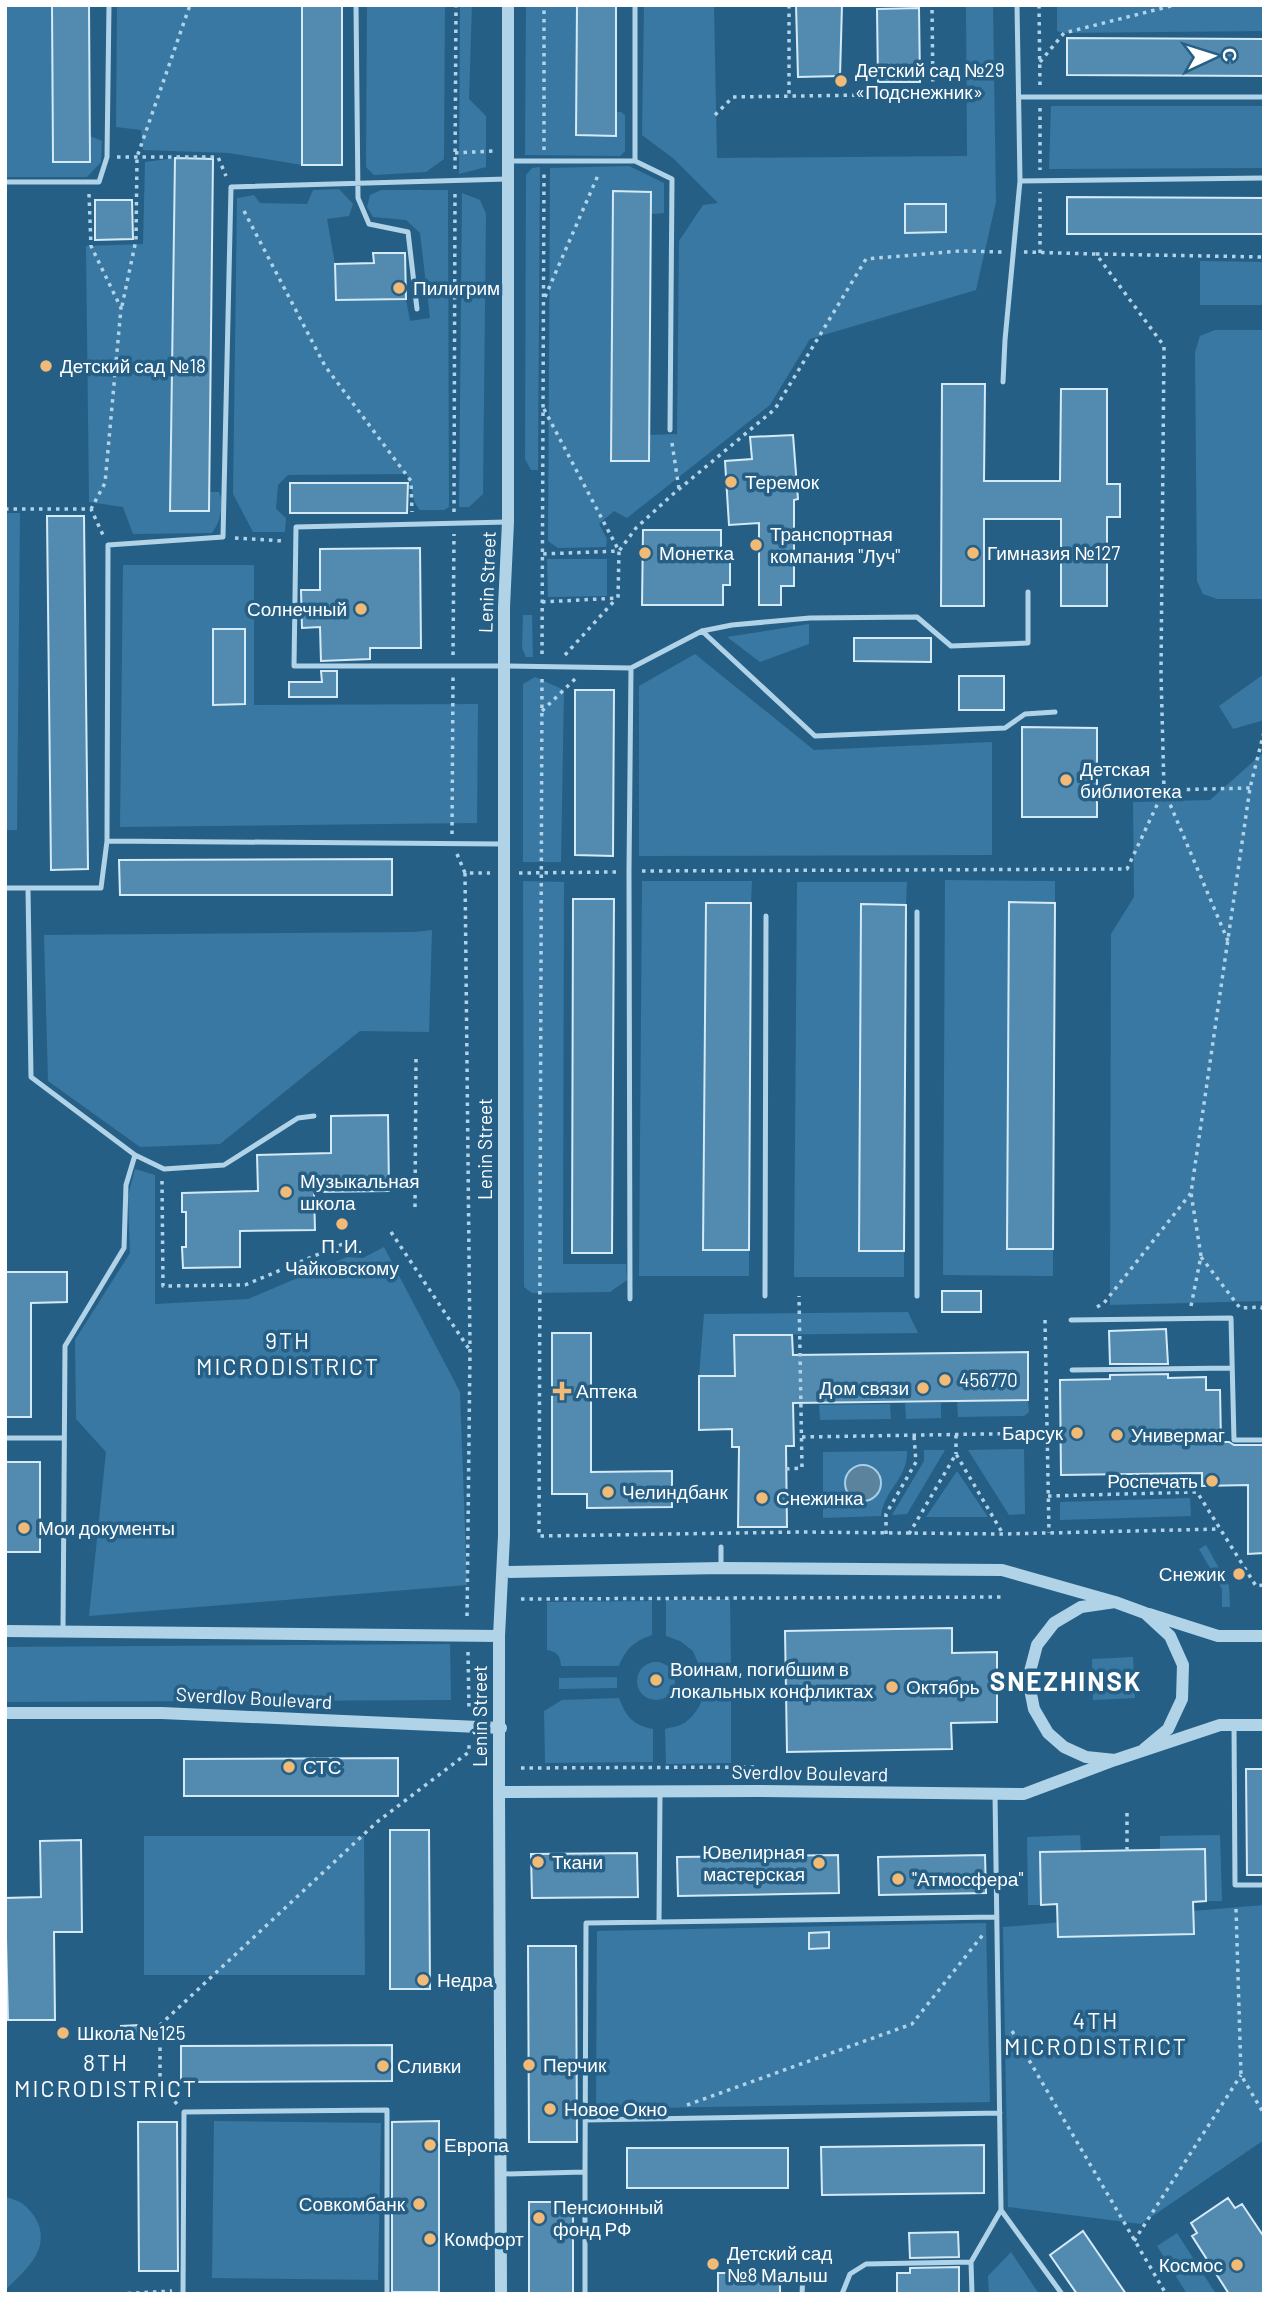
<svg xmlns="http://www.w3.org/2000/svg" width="1269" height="2299" viewBox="0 0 1269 2299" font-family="Barlow,sans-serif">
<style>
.green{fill:#3878a2;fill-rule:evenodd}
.water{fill:#5b839d;stroke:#a6d0e9;stroke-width:2}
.building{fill:#538bb0;stroke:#d5eaf7;stroke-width:2}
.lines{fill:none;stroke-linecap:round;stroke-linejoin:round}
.path{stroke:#b1d3e8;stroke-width:3.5;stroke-dasharray:3.5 5;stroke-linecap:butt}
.service{stroke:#b1d3e8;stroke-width:5}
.tertiary{stroke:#b1d3e8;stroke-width:12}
.poi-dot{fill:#f1ba76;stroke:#265f86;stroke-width:2.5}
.labels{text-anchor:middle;stroke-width:7;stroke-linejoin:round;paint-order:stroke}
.poi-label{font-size:19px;fill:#fff;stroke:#265f86;text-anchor:start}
.street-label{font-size:19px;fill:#fff;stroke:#265f86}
.quarter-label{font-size:23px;letter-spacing:2px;fill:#fff;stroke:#265f86}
.district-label{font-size:26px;font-weight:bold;letter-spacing:2px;fill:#fff;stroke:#265f86}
</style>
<rect width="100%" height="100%" fill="#265f86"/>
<path class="green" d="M5,5h47l1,157h37v-26l12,5 -1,21 -14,15h-82z
M117,5h185v160l-73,-12 -86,-3 -2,-20 -25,-3z
M367,5h78l-1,154 -18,13 -52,3 -8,-8z
M460,5h12l-3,94 17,17v51l-27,7z
M526,5h51l-1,130 39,1 1,-24h5l4,3v36l-5,5 -95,-1z
M644,5h70l3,153 250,-2 -1,-151h27l3,197 -20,88 -166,49 -40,66 -143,113 -13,-7 -15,13 8,15 -1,8 -48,1 -10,-7 2,-373 79,-2 35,17v30l-13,1 -1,-22h-37l-2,268 37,1 1,-26 28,-1 2,-193 24,-36 15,-2 -44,-44 -32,-24z
M1057,5h207v26l-200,2 -7,-2z
M1051,106h213v62l-215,1z
M175,158l-5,352 39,1v-19h10c6,13 1,30 -7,41l-79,1 -10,-27 -34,-5 -3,-256 57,-2 2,-82z
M540,167l-2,303h-7l-6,-11 1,-284 6,-7z
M339,189l14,15 -4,12 -22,3 8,45 1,36 70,-1 4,22 20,-3 -10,-85 -14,-13 -33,-3 -6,-10 3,-12 11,-5h67l1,317 -5,3h-24c-10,-10 -6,-25 -14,-36l-118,1 -10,10 -2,24 10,9 -1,14h-32l-20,-38 4,-296 17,-3 6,8 47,1 6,-14z
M462,193l18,7 6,14 -3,280 -14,13h-10z
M1200,261l64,1v43h-64z
M1215,330h49v269h-47l-14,-5 -6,-13 -2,-229 5,-16z
M5,513h15l-3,317h-12z
M547,559h60v37l-59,1z
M123,565h131v140l224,-1 -1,119 -357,4zM244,629l1,75 -31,1 -1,-75z
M523,615h9l1,42h-7l-4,-9z
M809,624v20l-49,18 -33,-25z
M695,654l119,96 178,-8v113l-353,1v-170z
M1264,674v46l-31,9 -14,-23z
M535,677l29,13 -3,172h-38v-178z
M1264,752v549l-154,4 1,-371 23,-37 -1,-95 77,-2z
M945,880l110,1v22l-45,-1 -2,347h45v27l-110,-1z
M523,881l41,1 -1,382h63l1,16 -17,12 -78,1 -8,-6z
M642,881h110l-1,22 -45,1 -3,345 46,1v26h-110z
M797,882h110l-1,23h-45l-2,345 45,1v26h-110z
M432,930l-3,102 -69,-1 -140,113 -80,3 -92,-66 -4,-146 371,-3z
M135,1169l20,6v129l93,-5 99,-42 16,1 21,-11 76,145 7,193 -378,31 17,-164 -30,-33 -1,-79 55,-87 -2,-57z
M908,1312l10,21 -183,2v41h-36l5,-62z
M1028,1401l1,11 -5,4 -66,1 -1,-15z
M905,1403h36v15l-35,1z
M890,1404l1,15 -71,1 -1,-15z
M1024,1449l1,65 -16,1 -41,-65z
M924,1450h21l-38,64 -15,1 32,-54z
M907,1451c1,28 -23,38 -26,65l-58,2v-66z
M957,1471l31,46h-62z
M1190,1498l1,18 -131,4v-18z
M1206,1545l23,41 1,21h-8v-18l-23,-40z
M730,1599l1,72 -19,1 -13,-7 -6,-14 -13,-10 -14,-5v-36z
M652,1601v34c-17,6 -26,13 -33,31h-58c-1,-10 -3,-14 -14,-16v-48z
M450,1644l1,56 -446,2v-55z
M1133,1657l2,41 -42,2 -1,-41z
M637 1681a19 19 0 1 1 38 0a19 19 0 1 1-38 0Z
M617,1677v11l-58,1v-11z
M731,1690v73l-65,1 -1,-35c7,-2 17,-3 22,-8 22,-18 6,-30 44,-31z
M619,1698c7,19 14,27 34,31v33l-108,1 -1,-52 18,-11z
M1080,1835l1,16 -40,54h-13l-1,-68z
M1220,1835l2,66h-16l-1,-52 -45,1v-14z
M144,1836h220l1,139h-221z
M1264,1905v235l-123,84 -133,-17 -5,-280z
M986,1923l4,179 -394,7 1,-178z
M214,2121l167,2 -3,157 -166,-2z
M5,2197c15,3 23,9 31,22 16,30 -11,52 -31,71z
M1177,2233l39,61h-29l-30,-48z
M1011,2252l28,42h-50l-1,-18z"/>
<path class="water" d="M845 1483a18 18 0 1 1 36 0a18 18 0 1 1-36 0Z"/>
<path class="building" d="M52,5h37l1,157h-37z
M302,5h40v160h-40z
M577,5h39v131l-40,-1z
M796,5h46l-2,71 -42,1z
M919,8l1,74h-42l-1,-73z
M1067,38l197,1v37l-197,-1z
M175,158l38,1 -4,352h-39z
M613,191l38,1 -2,269h-38z
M1067,197l197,1v36h-197z
M95,200h37l1,39 -38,1z
M905,204h41v28l-41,1z
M373,253h32l1,46 -70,1 -1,-36 39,-1z
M942,384h43l-1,97h76l1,-92h46v95h13v33h-13v89h-46v-87h-77v87h-43z
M793,435l5,64 -4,1v86h-13v19h-22v-82l-30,2 -4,-64 27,-2 -2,-22z
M290,483h118l-1,30h-117z
M47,516h37l4,353 -37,1z
M643,530h78v24h9v31h-7v20h-81z
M420,548l1,100h-51v11l-49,2 -1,-34 -18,1 -1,-38h19v-41z
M213,629h32v75l-32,1z
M854,638h77v24l-77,-1z
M321,671h16v26h-48v-15h33z
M959,676h45v34h-45z
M575,690h39l-1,166 -38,-1z
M1022,727l75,1v89h-75z
M392,859v36h-272l-1,-35z
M573,899h41l-2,354h-40z
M1009,902l46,1 -2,346h-46z
M706,903h45l-2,347h-46z
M861,904l45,1 -2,346h-45z
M388,1115l1,76 -75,1 1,38 -75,1v36l-57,1 -1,-21h4v-35h-4v-19l76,-2 -1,-36 74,-2v-37z
M5,1272h62v30l-36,1v114h-26z
M942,1291h39v21h-39z
M1166,1329l2,35h-58l-1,-33z
M552,1333h39v139l81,-1v36l-85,1v-14h-35z
M734,1335h58l1,20 235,-3v48l-235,3 1,43h-8l1,81h-49l1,-80h-7v-18l-33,1v-54h36z
M1168,1374v4l38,-1v13h14l1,52h8l5,3h30v108l-16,1v-69l-46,1v-13l-141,2 -1,-95 50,-1v-4z
M5,1462h35v90h-35z
M952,1628v25l45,-1v70l-46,1 1,26 -165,3 -2,-121z
M398,1758v38h-214v-37z
M1246,1769h18v106h-17z
M390,1830h39l1,159h-40z
M81,1840l1,92h-28l1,88h-47l-3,-122 36,-1 -1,-56z
M1205,1849l1,52 -13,1 1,32 -136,3 -1,-33 -16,1 -1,-53z
M637,1853l1,44 -106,1 -1,-44z
M838,1855l1,38 -161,3 -1,-39z
M985,1855l1,38 -107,2 -1,-38z
M829,1932v16l-20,1v-16z
M528,1946h48l1,196h-48z
M140,2025v16h-18l-1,-15z
M392,2045v36l-211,1v-36z
M439,2121v171h-47v-170z
M138,2122h39l1,149h-39z
M984,2145v48l-162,2 -1,-48z
M627,2148h161v40h-161z
M1228,2198l7,10 7,-4 22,33v57h-35l-37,-58 5,-3 -6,-10z
M529,2202h44v92h-44z
M1083,2231l43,63h-49l-27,-39z
M958,2232l1,25 -49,1 -1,-25z
M959,2267v27h-62v-21h13v-5z
M718,2273h62v21h-62z"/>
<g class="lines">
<path class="path" d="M789,5v90
M1039,5l1,81
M1040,62l24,-29 111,-28
M1040,108v62
M715,115l18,-18 200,-3 -1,-89
M544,150v-145
M455,153l38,-2
M117,157h101l8,19
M455,169l1,-164
M89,194l2,52 30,62 -16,175 -14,26
M244,211l81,155 86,115 1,31
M1024,252l72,2
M1040,253v-61
M545,297l54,-124
M122,306l14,-66 1,-83 53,-152
M544,409l75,142 17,-23 36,-33 103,-86 91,-150 94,-8 43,1
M672,443l7,46
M5,509h86l12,26
M454,512l1,-321
M235,538l48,3
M542,602l76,-4 1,-47 -77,3
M542,654l2,-482
M453,655l1,-121
M565,655l51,-56
M542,679l-3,857 263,-4 201,2 217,-5
M542,711l34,-33
M452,834l1,-157
M457,854l8,19h25
M642,871l485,-2 37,-79 86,-2
M465,873l5,477 -3,269
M519,873l97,-1
M1228,941l-64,-151 -3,-117 3,-327 -68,-92 168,3
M162,1181l1,105 82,-1 100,-42
M415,1207l1,-148
M391,1232l78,117
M1201,1257l39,51 21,-1 3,3
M1191,1306l10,-50 -10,-63 59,-405 14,-56
M1097,1307l7,-4 87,-110
M1045,1320l4,213
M956,1435v19
M802,1437l245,-4
M786,1469l16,-1 -3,-172
M1048,1496l149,-4 59,94 8,-1
M886,1534v-20l30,-52 -2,-26
M909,1534l47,-80 47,80
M521,1599l482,-2
M468,1652l1,58
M521,1768l238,-1
M1127,1813v38
M1236,1909l5,166 23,39
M1012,2031l154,263
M177,2104l-17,-19v-60l217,-203 92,-70v-9
M687,2105l225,-81 73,-92
M1134,2241l107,-166
M119,2294l53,-3"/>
<path class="service" d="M356,5l2,193 11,26 39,8 9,77
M635,5v156l37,18 -2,251
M1017,5l3,176 244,-3
M1019,97h245
M508,161h127
M5,182h94l8,-25 2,-152
M1003,382l2,-42 15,-159
M507,522l-211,5 -2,139h210l127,2 71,-37 30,-6 78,-7 107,-1 34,29 77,-3v-51
M702,631l113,105 190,-8 20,-14 30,-2
M107,841l395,3
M5,888h96l6,-47 1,-296 115,-8 8,-350 276,-8
M28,889l3,188 104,78 29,14 60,-4 74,-47 16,-2
M765,1296l1,-380
M917,1296v-384
M630,1299l-1,-428 2,-203
M1071,1320l160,-2 3,122h30
M1072,1370l160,-2
M5,1438h59
M721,1547v21
M63,1631l2,-285 59,-98 2,-63 9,-30
M1234,1725l1,160h29
M995,1794l6,416 61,84
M659,1922l1,-130
M585,2120l415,-7
M503,2174l82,-2 1,-249 411,-6
M183,2294l1,-182 203,-2v184
M585,2294v-122
M802,2294l1,-21
M842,2294l8,-20 16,-10 105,-2
M972,2294l-1,-32 30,-52"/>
<path class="tertiary" d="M503,1572l218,-4 281,2 113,32
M1149,1614l69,22h46
M5,1631l494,5
M5,1713h157l339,15
M1144,1749l24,-20 14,-30 1,-34 -13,-29 -25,-23 -30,-11 -34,5 -27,16 -17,22 -9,34 6,30 14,24 16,14 22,10 29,3 105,-35h44
M499,1792l259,-1 266,3 91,-34
M501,2294l-2,-502v-156l5,-100v-929l4,-85v-517"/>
</g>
<g class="poi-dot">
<circle cx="841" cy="81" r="7"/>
<circle cx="399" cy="288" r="7"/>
<circle cx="46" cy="366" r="7"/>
<circle cx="731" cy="482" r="7"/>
<circle cx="756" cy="545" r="7"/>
<circle cx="645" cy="553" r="7"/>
<circle cx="973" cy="553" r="7"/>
<circle cx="361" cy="609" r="7"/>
<circle cx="1066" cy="780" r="7"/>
<circle cx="286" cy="1192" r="7"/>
<circle cx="342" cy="1224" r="7"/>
<circle cx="945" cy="1380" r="7"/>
<circle cx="923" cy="1388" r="7"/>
<path d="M558.5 1380.5h7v7h7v7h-7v7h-7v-7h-7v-7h7z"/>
<circle cx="1077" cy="1433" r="7"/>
<circle cx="1117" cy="1435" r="7"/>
<circle cx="1212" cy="1481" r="7"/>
<circle cx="608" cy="1492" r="7"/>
<circle cx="762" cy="1498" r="7"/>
<circle cx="24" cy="1528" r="7"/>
<circle cx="1239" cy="1574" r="7"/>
<circle cx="656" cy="1680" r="7"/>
<circle cx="892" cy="1687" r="7"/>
<circle cx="289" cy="1767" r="7"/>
<circle cx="538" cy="1862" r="7"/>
<circle cx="819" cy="1863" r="7"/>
<circle cx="898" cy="1879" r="7"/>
<circle cx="423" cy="1980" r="7"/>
<circle cx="63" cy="2033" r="7"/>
<circle cx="529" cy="2065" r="7"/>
<circle cx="383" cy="2066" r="7"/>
<circle cx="550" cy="2109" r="7"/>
<circle cx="430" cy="2145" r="7"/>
<circle cx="419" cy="2204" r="7"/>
<circle cx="539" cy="2218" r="7"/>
<circle cx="430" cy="2239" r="7"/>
<circle cx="713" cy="2264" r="7"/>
<circle cx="1237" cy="2265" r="7"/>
</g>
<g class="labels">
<g class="poi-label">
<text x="855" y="77">Детский сад №29<tspan x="855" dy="22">«Подснежник»</tspan></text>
<text x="413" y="295">Пилигрим</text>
<text x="60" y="373">Детский сад №18</text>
<text x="745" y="489">Теремок</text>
<text x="770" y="541">Транспортная<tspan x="770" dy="22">компания "Луч"</tspan></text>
<text x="659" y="560">Монетка</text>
<text x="987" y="560">Гимназия №127</text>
<text x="347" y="616" text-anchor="end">Солнечный</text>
<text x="1080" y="776">Детская<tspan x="1080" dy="22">библиотека</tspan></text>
<text x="300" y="1188">Музыкальная<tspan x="300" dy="22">школа</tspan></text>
<text x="342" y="1253" text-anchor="middle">П. И.<tspan x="342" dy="22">Чайковскому</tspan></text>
<text x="959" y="1387">456770</text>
<text x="909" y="1395" text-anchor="end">Дом связи</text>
<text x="576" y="1398">Аптека</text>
<text x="1063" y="1440" text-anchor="end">Барсук</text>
<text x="1131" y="1442">Универмаг</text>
<text x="1198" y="1488" text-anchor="end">Роспечать</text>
<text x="622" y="1499">Челиндбанк</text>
<text x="776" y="1505">Снежинка</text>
<text x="38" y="1535">Мои документы</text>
<text x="1225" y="1581" text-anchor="end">Снежик</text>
<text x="670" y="1676">Воинам, погибшим в<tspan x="670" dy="22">локальных конфликтах</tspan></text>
<text x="906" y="1694">Октябрь</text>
<text x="303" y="1774">СТС</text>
<text x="805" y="1859" text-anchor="end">Ювелирная<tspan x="805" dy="22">мастерская</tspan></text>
<text x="552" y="1869">Ткани</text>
<text x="912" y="1886">"Атмосфера"</text>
<text x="437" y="1987">Недра</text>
<text x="77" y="2040">Школа №125</text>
<text x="543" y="2072">Перчик</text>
<text x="397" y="2073">Сливки</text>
<text x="564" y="2116">Новое Окно</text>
<text x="444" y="2152">Европа</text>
<text x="405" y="2211" text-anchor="end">Совкомбанк</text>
<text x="553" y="2214">Пенсионный<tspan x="553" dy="22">фонд РФ</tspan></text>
<text x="444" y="2246">Комфорт</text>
<text x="727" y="2260">Детский сад<tspan x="727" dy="22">№8 Малыш</tspan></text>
<text x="1223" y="2272" text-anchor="end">Космос</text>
</g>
<g class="street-label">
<text transform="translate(487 582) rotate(-88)" y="7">Lenin Street</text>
<text transform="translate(485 1149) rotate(-90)" y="7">Lenin Street</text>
<text transform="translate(254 1698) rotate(3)" y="7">Sverdlov Boulevard</text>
<text transform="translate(480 1716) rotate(-90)" y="7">Lenin Street</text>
<text transform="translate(810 1773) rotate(1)" y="7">Sverdlov Boulevard</text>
</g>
<g class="quarter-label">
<text x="288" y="1349">9TH<tspan x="288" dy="26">MICRODISTRICT</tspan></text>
<text x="1096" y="2029">4TH<tspan x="1096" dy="26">MICRODISTRICT</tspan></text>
<text x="106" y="2071">8TH<tspan x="106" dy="26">MICRODISTRICT</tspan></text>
</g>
<g class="district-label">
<text x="1066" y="1691">SNEZHINSK</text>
</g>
</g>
<rect width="1269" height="2299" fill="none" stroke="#ffffff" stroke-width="14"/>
<g transform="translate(1213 56) rotate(86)" stroke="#265f86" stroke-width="5" paint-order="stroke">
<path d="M0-5L12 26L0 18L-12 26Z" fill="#ffffff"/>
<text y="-10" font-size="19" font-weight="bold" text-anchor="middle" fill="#ffffff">С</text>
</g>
</svg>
